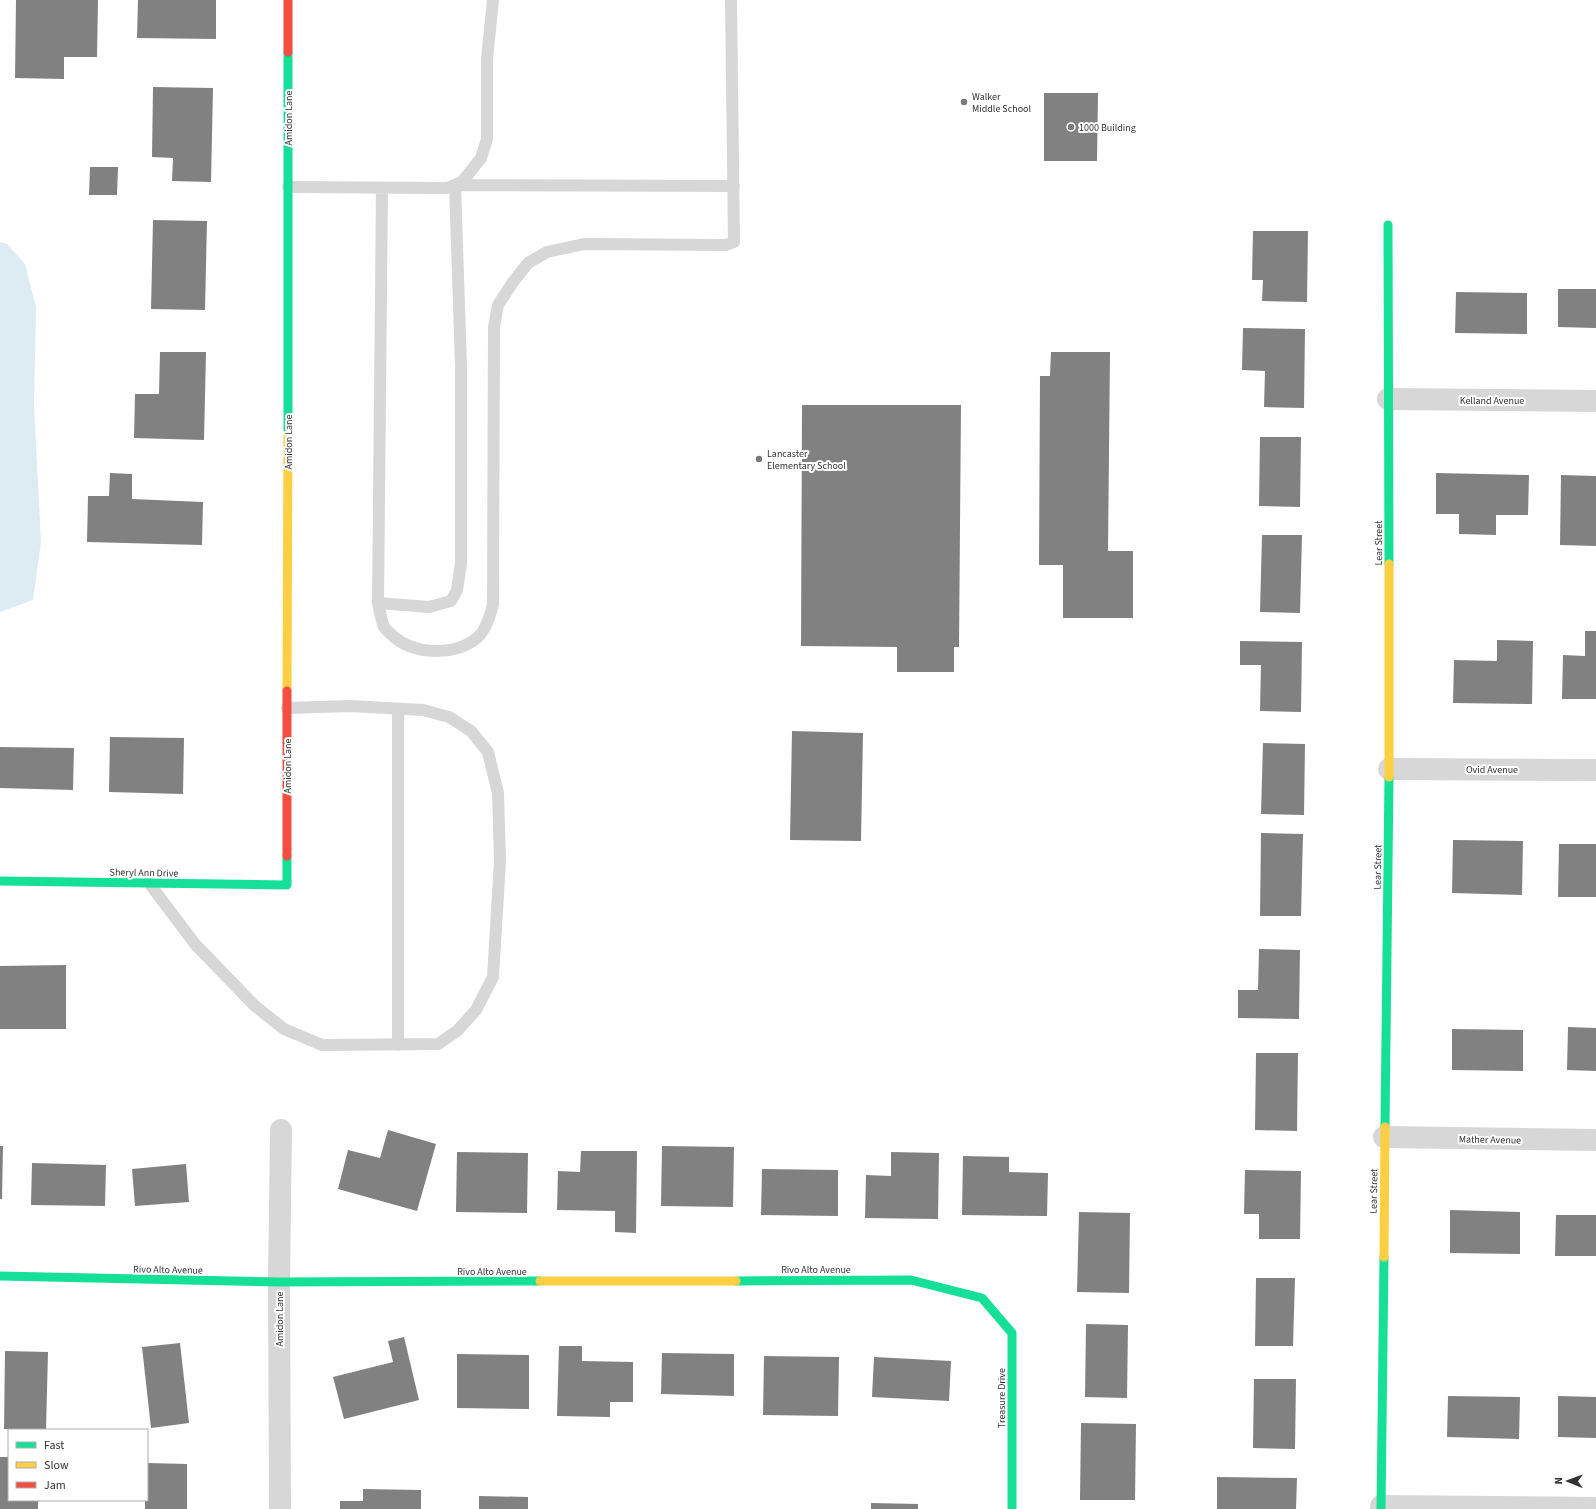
<svg xmlns="http://www.w3.org/2000/svg" width="1596" height="1509" viewBox="0 0 1596 1509" font-family="'Source Sans 3',sans-serif">
<style>
.water{fill:#ddebf3}
.building{fill:#818181}
.lines{fill:none;stroke-linecap:round;stroke-linejoin:round}
.lane{stroke:#d7d7d7;stroke-width:12}
.street{stroke:#d7d7d7;stroke-width:22}
.fast{stroke:#16e098;stroke-width:9}
.slow{stroke:#ffcf43;stroke-width:9}
.jam{stroke:#f24e42;stroke-width:9}
.poi-dot{fill:#7a7a7a;stroke:#fff;stroke-width:1.5}
.labels{text-anchor:middle;stroke-width:4;stroke-linejoin:round;paint-order:stroke}
.poi-label{font-size:10px;fill:#333;stroke:#fff;text-anchor:start}
.street-label{font-size:10px;fill:#333;stroke:#fff}
</style>
<rect width="100%" height="100%" fill="#fff"/>
<path class="water" d="M0,242l7,2 18,20 11,43 -2,99 7,136 -8,58 -33,12z"/>
<path class="building" d="M16,0h82l-1,57h-33v22l-49,-1z
M138,0h78v39l-79,-1z
M153,87l60,1 -2,94 -39,-1 1,-23 -21,-1z
M1044,93h54l-1,68h-53z
M90,167h28l-1,28h-28z
M153,220l54,1 -2,89 -54,-1z
M1253,231h55l-1,71 -45,-1 1,-21h-11z
M1558,289h38v39l-38,-1z
M1456,292l71,1v41l-72,-1z
M1243,328l62,1 -1,79 -40,-1 1,-36 -23,-1z
M160,352h46l-2,88 -70,-2 1,-44h24z
M1051,352h59l-2,199h25v67h-70v-53h-24l1,-189h10z
M802,405h159l-2,242h-5v25h-57v-25l-96,-1z
M1260,437h41l-1,70 -41,-1z
M110,473l22,1v25l71,3 -1,43 -115,-3 1,-46h21z
M1436,473l93,2 -1,40h-32v20l-37,-1v-20h-23z
M1561,475l35,1v70l-36,-1z
M1262,535h40l-2,78 -40,-1z
M1585,631h11v68h-34l1,-44 22,1z
M1497,640l36,1 -1,63 -79,-1 1,-43 43,1z
M1240,641l62,1 -1,70 -41,-1 1,-46h-21z
M792,731l71,2 -2,108 -71,-1z
M110,737l74,1 -1,56 -74,-2z
M1263,743l42,1 -1,71 -43,-1z
M0,747l74,1 -1,42 -73,-2z
M1261,833l42,1 -2,82h-41z
M1453,840l70,1 -1,54 -70,-2z
M1559,844h37v53h-38z
M1259,949l41,1 -1,69 -61,-1v-28h20z
M66,965v64h-66v-63z
M1568,1027l28,1v43l-29,-1z
M1452,1029l71,1v41l-71,-1z
M1256,1053h42l-1,78 -42,-1z
M388,1130l48,14 -19,67 -79,-22 10,-39 32,8z
M0,1146h3l-1,53h-2z
M662,1146l72,1 -1,60 -72,-1z
M581,1151h56l-1,82 -21,-1v-21l-58,-1 1,-39 22,1z
M457,1152l71,1 -1,60 -71,-1z
M891,1152l48,1 -1,66 -73,-1 1,-43 25,1z
M963,1156l46,1v15l39,1 -1,43 -85,-1z
M32,1163l74,2 -1,41 -74,-1z
M186,1164l3,38 -54,4 -3,-37z
M762,1169l76,1v46l-77,-1z
M1245,1170l56,1 -1,68h-41v-25h-15z
M1450,1210l70,2v42l-70,-1z
M1079,1212l51,1 -1,80 -52,-1z
M1556,1215h40v41h-41z
M1256,1278h39l-2,68h-38z
M1086,1324l42,1 -1,73 -42,-1z
M404,1337l15,63 -75,19 -11,-42 60,-15 -5,-21z
M180,1343l9,80 -38,5 -9,-81z
M559,1346h23v15l51,1v40h-23v15l-53,-1z
M5,1351l43,1 -2,78 -42,-1z
M662,1353l72,1v42l-73,-2z
M457,1354l72,1v54l-72,-1z
M764,1356l75,1 -1,59 -75,-1z
M874,1357l77,4 -2,40 -77,-4z
M1254,1379h42l-1,70 -42,-1z
M1448,1396l72,1 -1,42 -72,-2z
M1558,1396l38,1v41l-38,-1z
M1081,1423l55,1 -1,76h-55z
M0,1457h9v43h29v9h-38z
M147,1463l40,1v45h-42v-9h2z
M1217,1477l80,1 -1,31h-79z
M363,1489l58,1v19h-81v-8h23z
M479,1496l49,1v12h-49z
M871,1503l47,1v5h-47z"/>
<g class="lines">
<path class="lane" d="M455,185l279,1
M288,187l159,1 15,-6 19,-24 6,-19v-80l6,-59
M382,189l-4,414c2,8 3,17 6,24 2,3 6,6 9,9 20,18 57,20 80,5 12,-7 17,-24 20,-37l1,-277 4,-22 15,-23 15,-19 19,-11 37,-8 142,1 8,-3 -3,-242
M378,603l51,4 22,-6 6,-11 4,-27v-197l-6,-181
M398,709v336
M149,883l46,61 60,62 29,23 38,16 116,-1 19,-13 19,-21 17,-33 7,-116 -2,-68 -10,-41 -17,-21 -22,-14 -26,-7 -73,-4 -63,2"/>
<path class="street" d="M1388,399l208,2
M1389,769l207,1
M1384,1137l212,3
M1381,1506l215,2
M280,1509l-1,-227 2,-152"/>
<path class="fast" d="M1388,225l1,339
M288,434v-382
M0,881l287,4v-29
M1385,1127l4,-350
M0,1276l279,6 261,-1
M736,1281l175,-1 71,18 30,35v176
M1381,1509l3,-252"/>
<path class="slow" d="M1389,564v213
M287,691l1,-257
M1384,1257l1,-130
M540,1281h196"/>
<path class="jam" d="M288,52v-52
M287,856v-165"/>
</g>
<g class="poi-dot">
<circle cx="964" cy="102" r="4"/>
<circle cx="1071" cy="127" r="4"/>
<circle cx="759" cy="459" r="4"/>
</g>
<g class="labels">
<g class="poi-label">
<text x="972" y="100">Walker<tspan x="972" dy="12">Middle School</tspan></text>
<text x="1079" y="131">1000 Building</text>
<text x="767" y="457">Lancaster<tspan x="767" dy="12">Elementary School</tspan></text>
</g>
<g class="street-label">
<text transform="translate(288 118) rotate(-90)" y="4">Amidon Lane</text>
<text x="1492" y="404">Kelland Avenue</text>
<text transform="translate(288 442) rotate(-90)" y="4">Amidon Lane</text>
<text transform="translate(1378 543) rotate(-90)" y="4">Lear Street</text>
<text transform="translate(287 766) rotate(-90)" y="4">Amidon Lane</text>
<text x="1492" y="773">Ovid Avenue</text>
<text transform="translate(1377 867) rotate(-89)" y="4">Lear Street</text>
<text transform="translate(144 872) rotate(1)" y="4">Sheryl Ann Drive</text>
<text transform="translate(1490 1139) rotate(1)" y="4">Mather Avenue</text>
<text transform="translate(1373 1191) rotate(-89)" y="4">Lear Street</text>
<text transform="translate(168 1269) rotate(1)" y="4">Rivo Alto Avenue</text>
<text x="816" y="1273">Rivo Alto Avenue</text>
<text x="492" y="1275">Rivo Alto Avenue</text>
<text transform="translate(279 1319) rotate(-90)" y="4">Amidon Lane</text>
<text transform="translate(1001 1398) rotate(-90)" y="4">Treasure Drive</text>
</g>
</g>
<rect x="8" y="1429" width="140" height="72" fill="#ffffff" stroke="#adadad"/>
<rect x="16" y="1442" width="20" height="6" fill="#16e098" stroke="#adadad"/>
<text x="44" y="1449" font-size="12" fill="#333333">Fast</text>
<rect x="16" y="1462" width="20" height="6" fill="#ffcf43" stroke="#adadad"/>
<text x="44" y="1469" font-size="12" fill="#333333">Slow</text>
<rect x="16" y="1482" width="20" height="6" fill="#f24e42" stroke="#adadad"/>
<text x="44" y="1489" font-size="12" fill="#333333">Jam</text>
<g transform="translate(1568 1481) rotate(271)" stroke="#ffffff" stroke-width="3" paint-order="stroke">
<path d="M0-3L7 15L0 10L-7 15Z" fill="#333333"/>
<text y="-6" font-size="11" font-weight="bold" text-anchor="middle" fill="#333333">N</text>
</g>
</svg>
